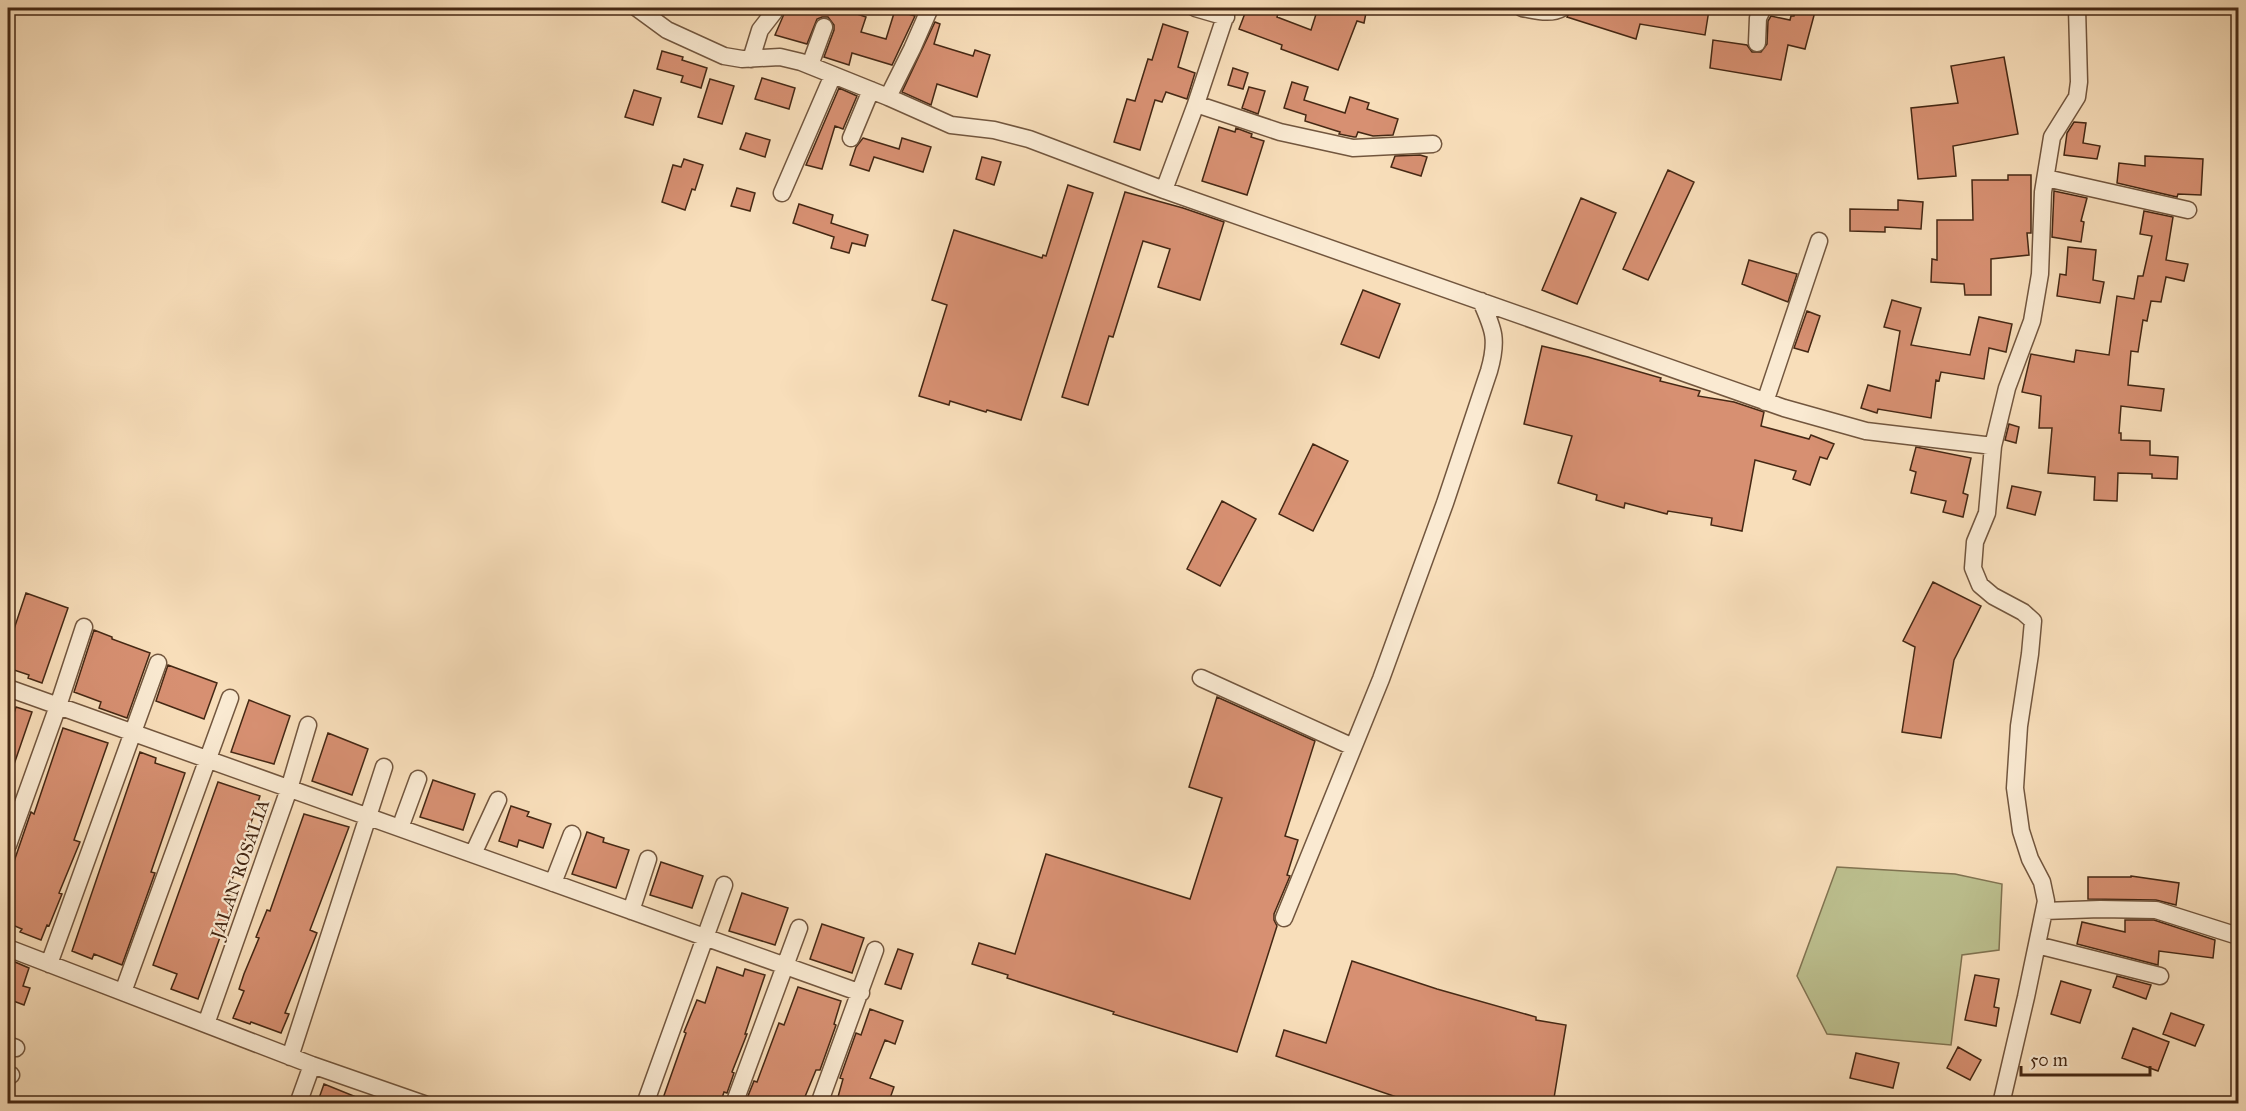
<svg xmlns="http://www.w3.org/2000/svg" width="2246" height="1111" viewBox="0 0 2246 1111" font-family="'IM FELL Great Primer',serif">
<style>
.green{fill:#bdc190;stroke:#817452;stroke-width:1.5}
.building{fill:#d79072;stroke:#452814;stroke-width:1.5}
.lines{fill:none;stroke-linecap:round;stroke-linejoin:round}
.street-casing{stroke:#72563e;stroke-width:19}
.street{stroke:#faead2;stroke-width:16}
.labels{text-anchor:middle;stroke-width:4.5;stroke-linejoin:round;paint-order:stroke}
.street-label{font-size:18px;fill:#452814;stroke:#faead2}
</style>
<rect width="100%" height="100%" fill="#f8deba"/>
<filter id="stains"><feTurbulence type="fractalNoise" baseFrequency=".00333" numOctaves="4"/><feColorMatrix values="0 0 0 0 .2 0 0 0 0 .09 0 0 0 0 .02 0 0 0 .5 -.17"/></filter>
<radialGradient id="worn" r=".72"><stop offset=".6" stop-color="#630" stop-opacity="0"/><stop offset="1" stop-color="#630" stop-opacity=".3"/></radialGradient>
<path class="green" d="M1837,867l118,7 47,10 -3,66 -37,5 -11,90 -124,-11 -30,-58z"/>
<path class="building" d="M783,8h59v1l24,8 -5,15 25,7 9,-29 20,6 -23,49 -40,-12 -3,12 -25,-8 10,-27v-5l-6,-8h-6l-5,2 -10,25 -32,-9 9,-21z
M1247,8h33l-3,9 34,13 7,-22h49l-3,15 -7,-2 -19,49 -57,-21 1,-4 -43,-16z
M1572,8h123l14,2 -4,25 -65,-11 -4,15 -69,-22z
M1796,8h20l-11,41 -17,-4 -7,35 -71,-12 3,-28 34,5 5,7h9l6,-8 1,-23 3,-5 19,4 1,-4h3z
M935,22l5,2 -6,20 39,12 2,-6 15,5 -13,42 -40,-13 -6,21 -29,-13z
M1163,24l25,8 -10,35 17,6 -8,26 -21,-7 -4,10 -7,-2 -15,50 -26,-8 13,-43 8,2 13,-42 4,1z
M662,51l21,6 -1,3 25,8 -6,20 -20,-6 2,-6 -26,-7z
M2004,57l14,77 -65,12 3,30 -38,3 -7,-71 47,-5 -7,-37z
M1233,68l15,5 -5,16 -15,-4z
M762,78l33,10 -6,21 -34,-10z
M710,79l24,7 -12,38 -24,-7z
M1292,82l16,5 -4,13 41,13 5,-16 19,6 -2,6 31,10 -5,16 -20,1 -15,-4 -2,5h-2l-15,-3 1,-2 -35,-11 1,-6 -22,-7z
M1249,87l16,4 -7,23 -16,-6z
M839,88l18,8 -14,33 -8,-3 -13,43 -16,-4z
M634,90l27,8 -8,27 -28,-8z
M2074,122l12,1 -3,20 17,3 -3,13 -33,-4 3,-22z
M1219,127l16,5 1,-4 16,6 -1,3 13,4 -17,54 -45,-14z
M746,133l24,7 -5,17 -25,-8z
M863,138l36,11 3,-11 29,9 -8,25 -49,-15 -5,14 -19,-6 6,-18z
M1420,155l7,2 -6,19 -30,-9 4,-11z
M2145,156l58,3 -2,36 -23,-1 -1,3 -60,-14 2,-20 26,3z
M982,157l19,5 -7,23 -18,-6z
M684,159l19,6 -8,25 -3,-1 -7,21 -23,-8 11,-37 8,2z
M1668,170l26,12 -46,98 -25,-11z
M2008,175h23v58h-4l2,22 -38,4v36h-26l-1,-11 -33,-2 1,-23 5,1v-40h36l-1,-40h36z
M1068,185l25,8 -72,227 -34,-10 -1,2 -36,-11 -1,4 -30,-9 28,-91 -15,-5 22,-70 88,28 1,-3 3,1z
M737,188l18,5 -5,18 -19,-5z
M2054,191l33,7 -6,23 3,1 -3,20 -29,-5z
M1125,192l58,16 41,14 -24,78 -42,-13 12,-38 -27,-8 -30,96 -4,-1 -21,69 -26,-8z
M1581,198l35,15 -39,91 -35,-14z
M1898,200l25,2 -2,27 -36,-2v5l-35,-1v-22l48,1z
M799,204l34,11 -2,8 37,12 -3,11 -13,-3 -3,10 -18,-5 3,-11 -41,-14z
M2144,211l29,6 -7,43 22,4 -4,17 -18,-4 -5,25 -10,-1 -4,20 -4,-1 -5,32 -7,-1 -3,34 36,4 -3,22 -40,-5 -2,27h2v7l29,1v14l28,2 -1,22 -25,-1v-4l-34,-1 -1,28 -23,-1 1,-23 -47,-4 4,-45h-13l2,-32 -19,-4 9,-38 43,8 2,-12 33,5 8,-59 17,3 4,-23h5l9,-40 -12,-2z
M2068,247l28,3 -3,30 11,2 -4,21 -43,-7 3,-22 6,1z
M1749,260l48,14 -9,28 -46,-18z
M1363,290l37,14 -21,54 -38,-14z
M1892,300l29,8 -10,37 59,10 9,-38 33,7 -6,28 -17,-4 -5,31 -43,-7 -2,9 -3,-1 -5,38 -53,-9 -1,4 -16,-5 7,-23 22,6 10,-60 -16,-4z
M1807,311l13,5 -12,36 -14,-4z
M1542,346l46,11 73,21 -1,3 40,10 -2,5 36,6 30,10 -3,14 48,13 2,-4 23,9 -7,15 -7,-2 -10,28 -17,-6 3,-8 -41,-11 -13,71 -31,-6 1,-7 -44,-7 -1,3 -42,-11 -1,5 -28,-8 1,-5 -39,-12 14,-47 -48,-12z
M2009,424l10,3 -3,16 -11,-3z
M1313,444l35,17 -35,70 -34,-17z
M1916,447l55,11 -8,35 5,2 -5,22 -20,-5 3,-11 -35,-8 5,-21 -6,-2z
M2012,486l29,6 -6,23 -28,-7z
M1222,501l34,18 -36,67 -33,-17z
M1933,582l48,24 -27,54 -13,78 -39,-6 13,-85 -12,-6z
M26,593l42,15 -26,75 -14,-5 1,-3 -21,-7v-21z
M94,630l18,7v2l38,14 -23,65 -28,-10 2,-6 -27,-10z
M168,665l49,18 -13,36 -48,-18z
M1217,697l98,44 -30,95 13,4 -11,35 3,1 -16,38v6l3,6 -40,126 -124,-38 1,-2 -107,-34 1,-3 -36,-11 7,-21 36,11 31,-100 144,45 32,-101 -33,-11z
M249,700l41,16 -16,48 -43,-12z
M16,707l16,5 -22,64 -2,-1v-43z
M63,728l45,15 -34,97 6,2 -21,51 3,1 -13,32 -2,-1 -6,15 -21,-8 2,-3 -14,-6v-44l23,-67 3,2z
M328,733l40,16 -16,46 -40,-14z
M140,752l16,6 -1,5 30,10 -34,99 4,1 -33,92 -28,-11 -2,5 -20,-8z
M433,780l42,14 -12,36 -43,-13z
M218,782l42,14 -33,99 7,3 -36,101 -27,-10 6,-15 -24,-9z
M511,806l18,6 -2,4 24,8 -8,24 -24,-8 -2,7 -18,-6z
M304,814l45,13 -39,103 7,3 -32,80 4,1 -8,19 -30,-11 -1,2 -17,-6 11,-27 -5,-2 5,-15 15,-36 -3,-1 11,-27 3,1z
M587,832l17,6 -1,4 26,8 -13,38 -44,-14z
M661,862l42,14 -11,32 -42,-13z
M2131,876l48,7 -3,22 -20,-5 -68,-1v-22h43z
M742,893l46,15 -13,37 -46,-14z
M2125,920h29l61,20 -2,18 -54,-7 -1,14 -81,-21 5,-22 43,10z
M822,924l42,14 -12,35 -42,-14z
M898,949l15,5 -12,35 -16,-5z
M8,959l21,9 -6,18 7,2 -6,17 -16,-6z
M1352,961l85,28 99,28v3l30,5 -13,79h-136l-141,-48 8,-26 42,13z
M717,967l26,9 2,-7 20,6 -20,59h2l-15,38 2,1 -7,20 -3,-1 -4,12h-59l25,-71 -2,-1 13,-32 8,3z
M1975,975l24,4 -5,28 5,1 -3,18 -31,-6z
M2117,976l34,9 -5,14 -33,-12z
M2061,981l30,9 -11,33 -29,-9z
M798,987l43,14 -7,23 2,1 -16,45h-4l-14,34h-12l-10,-4 -1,4h-27l-6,-3 8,-20 3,1 22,-59 5,2z
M870,1009l33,12 -8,23 -10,-4 -15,38 24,9 -6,17h-52l7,-25 -3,-1 16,-45 5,2z
M2171,1013l33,12 -9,21 -32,-12z
M2133,1028l36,14 -11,29 -36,-13z
M1958,1047l23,13 -11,20 -23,-12z
M1856,1053l43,10 -6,25 -43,-10z
M324,1084l47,19 -1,1h-45l-7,-3z"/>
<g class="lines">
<defs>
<path id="street" d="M637,8l30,22 57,26 18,3 38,-2 21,5 87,35 63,28 43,5 35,9 135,51 620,218 82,23 127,15
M1195,8l31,9
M1522,8c13,2 28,7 40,0
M1757,43l1,-25 5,-10
M751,59l9,-29 14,-18
M810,65l14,-38
M888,97l24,-48 18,-41
M1196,104l84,28 73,16 80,-4
M851,138l20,-48
M2046,178l142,32
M1164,190l32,-86 32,-96
M782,193l51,-118
M1765,402l54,-161
M1201,678l152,69
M8,688l853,305
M400,828l18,-49
M8,845l50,-139 26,-79
M473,854l25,-54
M553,883l19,-49
M631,911l17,-52
M2044,911l56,-2 56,1 82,26
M1284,918l97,-239 64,-176 44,-132c9,-31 5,-41 -8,-70
M2037,945l123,31
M8,948l304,117 112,39
M49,964l109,-301
M123,992l107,-294
M206,1024l83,-235 19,-64
M8,1045l8,3
M290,1057l94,-290
M8,1074l3,1
M298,1104l14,-39
M645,1104l79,-219
M734,1104l65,-176
M819,1104l56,-154
M2001,1104l25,-107 20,-96 -4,-19 -12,-23 -9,-28 -6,-43 4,-62 11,-72 3,-33 -10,-9 -30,-16 -13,-11 -7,-17 2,-26 12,-29 6,-67 14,-58 25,-67 8,-47 3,-82 9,-55 25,-40 2,-15 -2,-74"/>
</defs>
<use href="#street" class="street-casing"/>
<use href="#street" class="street"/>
</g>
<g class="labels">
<g class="street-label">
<text transform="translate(240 869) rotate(-71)" y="6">JALAN ROSALIA</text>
</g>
</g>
<rect width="2246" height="1111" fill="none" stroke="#f8deba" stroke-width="30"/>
<rect x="9" y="9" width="2228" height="1093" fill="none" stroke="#452814" stroke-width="3"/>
<rect x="15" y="15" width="2216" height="1081" fill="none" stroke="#452814" stroke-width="1.5"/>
<path d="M2021 1066v9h129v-9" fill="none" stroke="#452814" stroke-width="3"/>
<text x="2030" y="1066" font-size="18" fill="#452814" stroke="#faead2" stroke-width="4.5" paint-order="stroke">50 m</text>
<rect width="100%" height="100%" filter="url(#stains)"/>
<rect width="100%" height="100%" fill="url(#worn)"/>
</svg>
